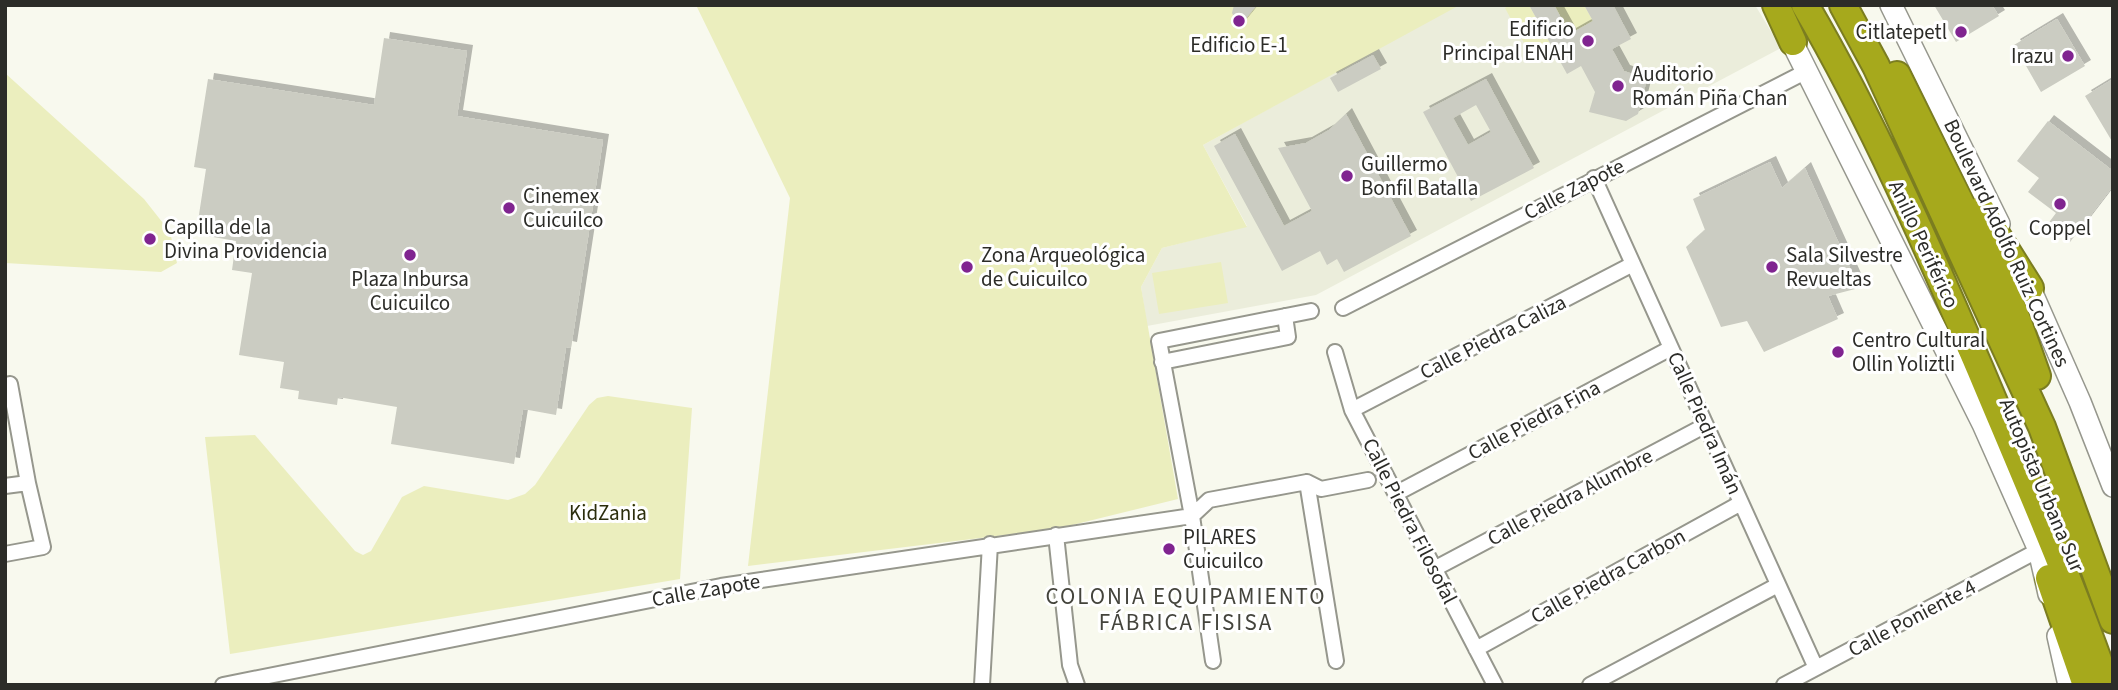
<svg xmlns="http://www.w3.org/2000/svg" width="2118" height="690" viewBox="0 0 2118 690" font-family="'Source Sans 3',sans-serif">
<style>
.built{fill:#ebeddb}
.green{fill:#ebeebe}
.building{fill:#cbccc2;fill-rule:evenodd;filter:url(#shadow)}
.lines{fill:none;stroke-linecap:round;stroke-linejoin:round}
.street-casing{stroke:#96978d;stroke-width:18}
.secondary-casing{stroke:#96978d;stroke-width:24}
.highway-casing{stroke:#7b7d20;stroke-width:30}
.street{stroke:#fff;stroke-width:14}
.secondary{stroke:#fff;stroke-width:21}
.highway{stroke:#a6a91c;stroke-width:26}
.poi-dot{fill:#802490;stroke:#fff;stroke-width:2.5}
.labels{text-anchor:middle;stroke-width:6;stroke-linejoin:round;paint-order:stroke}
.poi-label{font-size:21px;fill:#2c2c28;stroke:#fff;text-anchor:start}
.street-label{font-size:21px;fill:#2c2c28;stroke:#fff}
.park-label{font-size:21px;fill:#2b2d0c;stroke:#fff}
.neighbourhood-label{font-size:23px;letter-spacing:2px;fill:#44443c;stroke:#fff}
</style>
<defs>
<filter id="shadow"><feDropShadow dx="6" dy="-6" stdDeviation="0" flood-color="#0004"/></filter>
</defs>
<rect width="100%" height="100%" fill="#f8f9ee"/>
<path class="built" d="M1457,5h298l26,43 -465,247 -169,31 -6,-39 21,-39 85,-22 -44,-81z"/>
<path class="green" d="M696,5h761l1,1 -255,139 44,82 -85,21 -21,39 37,212 -122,30 -308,37 42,-368z
M1510,5h19l21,38 -20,11 -25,-46z
M1554,5h30l9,16 -23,13z
M5,73l139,126 26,33 7,31 -16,9 -156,-9z
M1221,262l7,41 -69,11 -7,-41z
M608,396l84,12 -12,171 -450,75 -25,-217 50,-2 100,116 8,4 8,-4 31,-54 22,-11 84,14 17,-6 10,-9 54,-80 8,-7z"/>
<path class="building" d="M1234,5h23l-18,22 -7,-14z
M1529,5h25l16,29 23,-13 -9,-16h29l18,34 -19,10 12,22 23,8 -9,35 -12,7 -37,-9 6,-20 -14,-26 -14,8z
M1934,5h58l7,11 -43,26z
M2057,19l28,47 -44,26 -27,-47z
M384,38l83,13 -10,65 146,24 -32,208 -5,-1 -10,68 -33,-6 -9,55 -123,-20 6,-37 -59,-10 -1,8 -39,-6 1,-8 -19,-3 4,-26 -45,-7 13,-82 -20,-3 4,-29 -40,-7 10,-65 -12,-2 14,-88 166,26z
M1373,55l8,14 -43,23 -8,-14z
M1486,79l48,89 -63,33 -48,-89zM1476,105l15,27 -23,13 -15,-27z
M2113,79v64l-28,-47z
M1346,114l65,122 -67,36 -7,-13 -10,6 -7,-14 -38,20 -68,-125 21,-12 49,92 28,-15 -34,-63 28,-5 23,-13z
M2048,121l65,50v15l-43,56 -23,-17 9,-12 -28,-21 11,-14 -22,-17z
M1770,162l12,26 23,-20 54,120 -31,8 10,23 -74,33 -17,-31 -26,6 -35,-80 19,-17 -12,-31z"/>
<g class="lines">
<defs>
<path id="street" d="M1594,178l222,490
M1343,308l464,-237
M1335,352l17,58 143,275
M1162,362l126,-25 -3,-21
M5,385l5,-1 18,99 -23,3
M1352,410l281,-146
M1307,482l29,179
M1397,493l274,-145
M1192,516l17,-16 98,-18 14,7 47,-9
M1056,535l14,130 7,20
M5,554l38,-7 -15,-64
M1434,569l272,-144
M1476,649l265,-146
M1213,661l-21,-145 -33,-175 152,-30
M223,685l498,-99 471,-70
M982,685l8,-141
M1590,685l188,-100
M1784,685l255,-135"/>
<path id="secondary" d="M1891,5l108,219
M1785,28l198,396 56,126 10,44
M2024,275l56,127 33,84
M2058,636l11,49"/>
<path id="highway" d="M1776,5l17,37
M1805,5c68,116 122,241 175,364 44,105 89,208 127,316
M1843,5l33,61 166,361 71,193
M1897,75l117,236 23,65
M1981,210l49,78
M2049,578l37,107"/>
</defs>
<use href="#street" class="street-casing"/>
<use href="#secondary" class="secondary-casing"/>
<use href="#highway" class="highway-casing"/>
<use href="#street" class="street"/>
<use href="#secondary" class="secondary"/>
<use href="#highway" class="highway"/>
</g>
<g class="poi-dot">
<circle cx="1239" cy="21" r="7"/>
<circle cx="1961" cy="32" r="7"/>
<circle cx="1588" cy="41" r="7"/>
<circle cx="2068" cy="56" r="7"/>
<circle cx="1618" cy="86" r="7"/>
<circle cx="1347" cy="176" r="7"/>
<circle cx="2060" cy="204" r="7"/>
<circle cx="509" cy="208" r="7"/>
<circle cx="150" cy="239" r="7"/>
<circle cx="410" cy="255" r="7"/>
<circle cx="967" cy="267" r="7"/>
<circle cx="1772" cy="267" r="7"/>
<circle cx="1838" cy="352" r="7"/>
<circle cx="1169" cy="549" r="7"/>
</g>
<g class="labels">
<g class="poi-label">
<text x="1574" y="36" text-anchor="end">Edificio<tspan x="1574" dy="24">Principal ENAH</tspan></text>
<text x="1947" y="39" text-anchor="end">Citlatepetl</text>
<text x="1239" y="52" text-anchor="middle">Edificio E-1</text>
<text x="2054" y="63" text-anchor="end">Irazu</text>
<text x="1632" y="81">Auditorio<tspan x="1632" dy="24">Román Piña Chan</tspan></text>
<text x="1361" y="171">Guillermo<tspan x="1361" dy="24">Bonfil Batalla</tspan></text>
<text x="523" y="203">Cinemex<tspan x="523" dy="24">Cuicuilco</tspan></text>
<text x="164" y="234">Capilla de la<tspan x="164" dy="24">Divina Providencia</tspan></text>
<text x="2060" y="235" text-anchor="middle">Coppel</text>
<text x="981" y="262">Zona Arqueológica<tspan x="981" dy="24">de Cuicuilco</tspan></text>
<text x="1786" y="262">Sala Silvestre<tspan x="1786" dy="24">Revueltas</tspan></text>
<text x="410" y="286" text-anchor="middle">Plaza Inbursa<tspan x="410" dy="24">Cuicuilco</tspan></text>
<text x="1852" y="347">Centro Cultural<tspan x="1852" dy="24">Ollin Yoliztli</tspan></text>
<text x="1183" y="544">PILARES<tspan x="1183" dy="24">Cuicuilco</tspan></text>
</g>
<g class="street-label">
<text transform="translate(1574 189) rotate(-27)" y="7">Calle Zapote</text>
<text transform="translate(2007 243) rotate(65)" y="7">Boulevard Adolfo Ruiz Cortines</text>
<text transform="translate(1924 244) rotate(65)" y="7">Anillo Periférico</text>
<text transform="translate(1493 337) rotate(-27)" y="7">Calle Piedra Caliza</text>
<text transform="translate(1534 420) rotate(-28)" y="7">Calle Piedra Fina</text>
<text transform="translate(1705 423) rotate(66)" y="7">Calle Piedra Imán</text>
<text transform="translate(2042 485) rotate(67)" y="7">Autopista Urbana Sur</text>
<text transform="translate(1570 497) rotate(-28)" y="7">Calle Piedra Alumbre</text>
<text transform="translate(1410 521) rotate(63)" y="7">Calle Piedra Filosofal</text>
<text transform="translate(1608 576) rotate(-29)" y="7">Calle Piedra Carbon</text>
<text transform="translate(706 590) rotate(-10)" y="7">Calle Zapote</text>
<text transform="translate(1912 618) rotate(-28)" y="7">Calle Poniente 4</text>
</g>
<g class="park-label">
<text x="608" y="520">KidZania</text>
</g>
<g class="neighbourhood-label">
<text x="1186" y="604">COLONIA EQUIPAMIENTO<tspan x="1186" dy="26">FÁBRICA FISISA</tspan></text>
</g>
</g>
<rect width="2118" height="690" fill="none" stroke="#2c2c28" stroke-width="14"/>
</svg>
